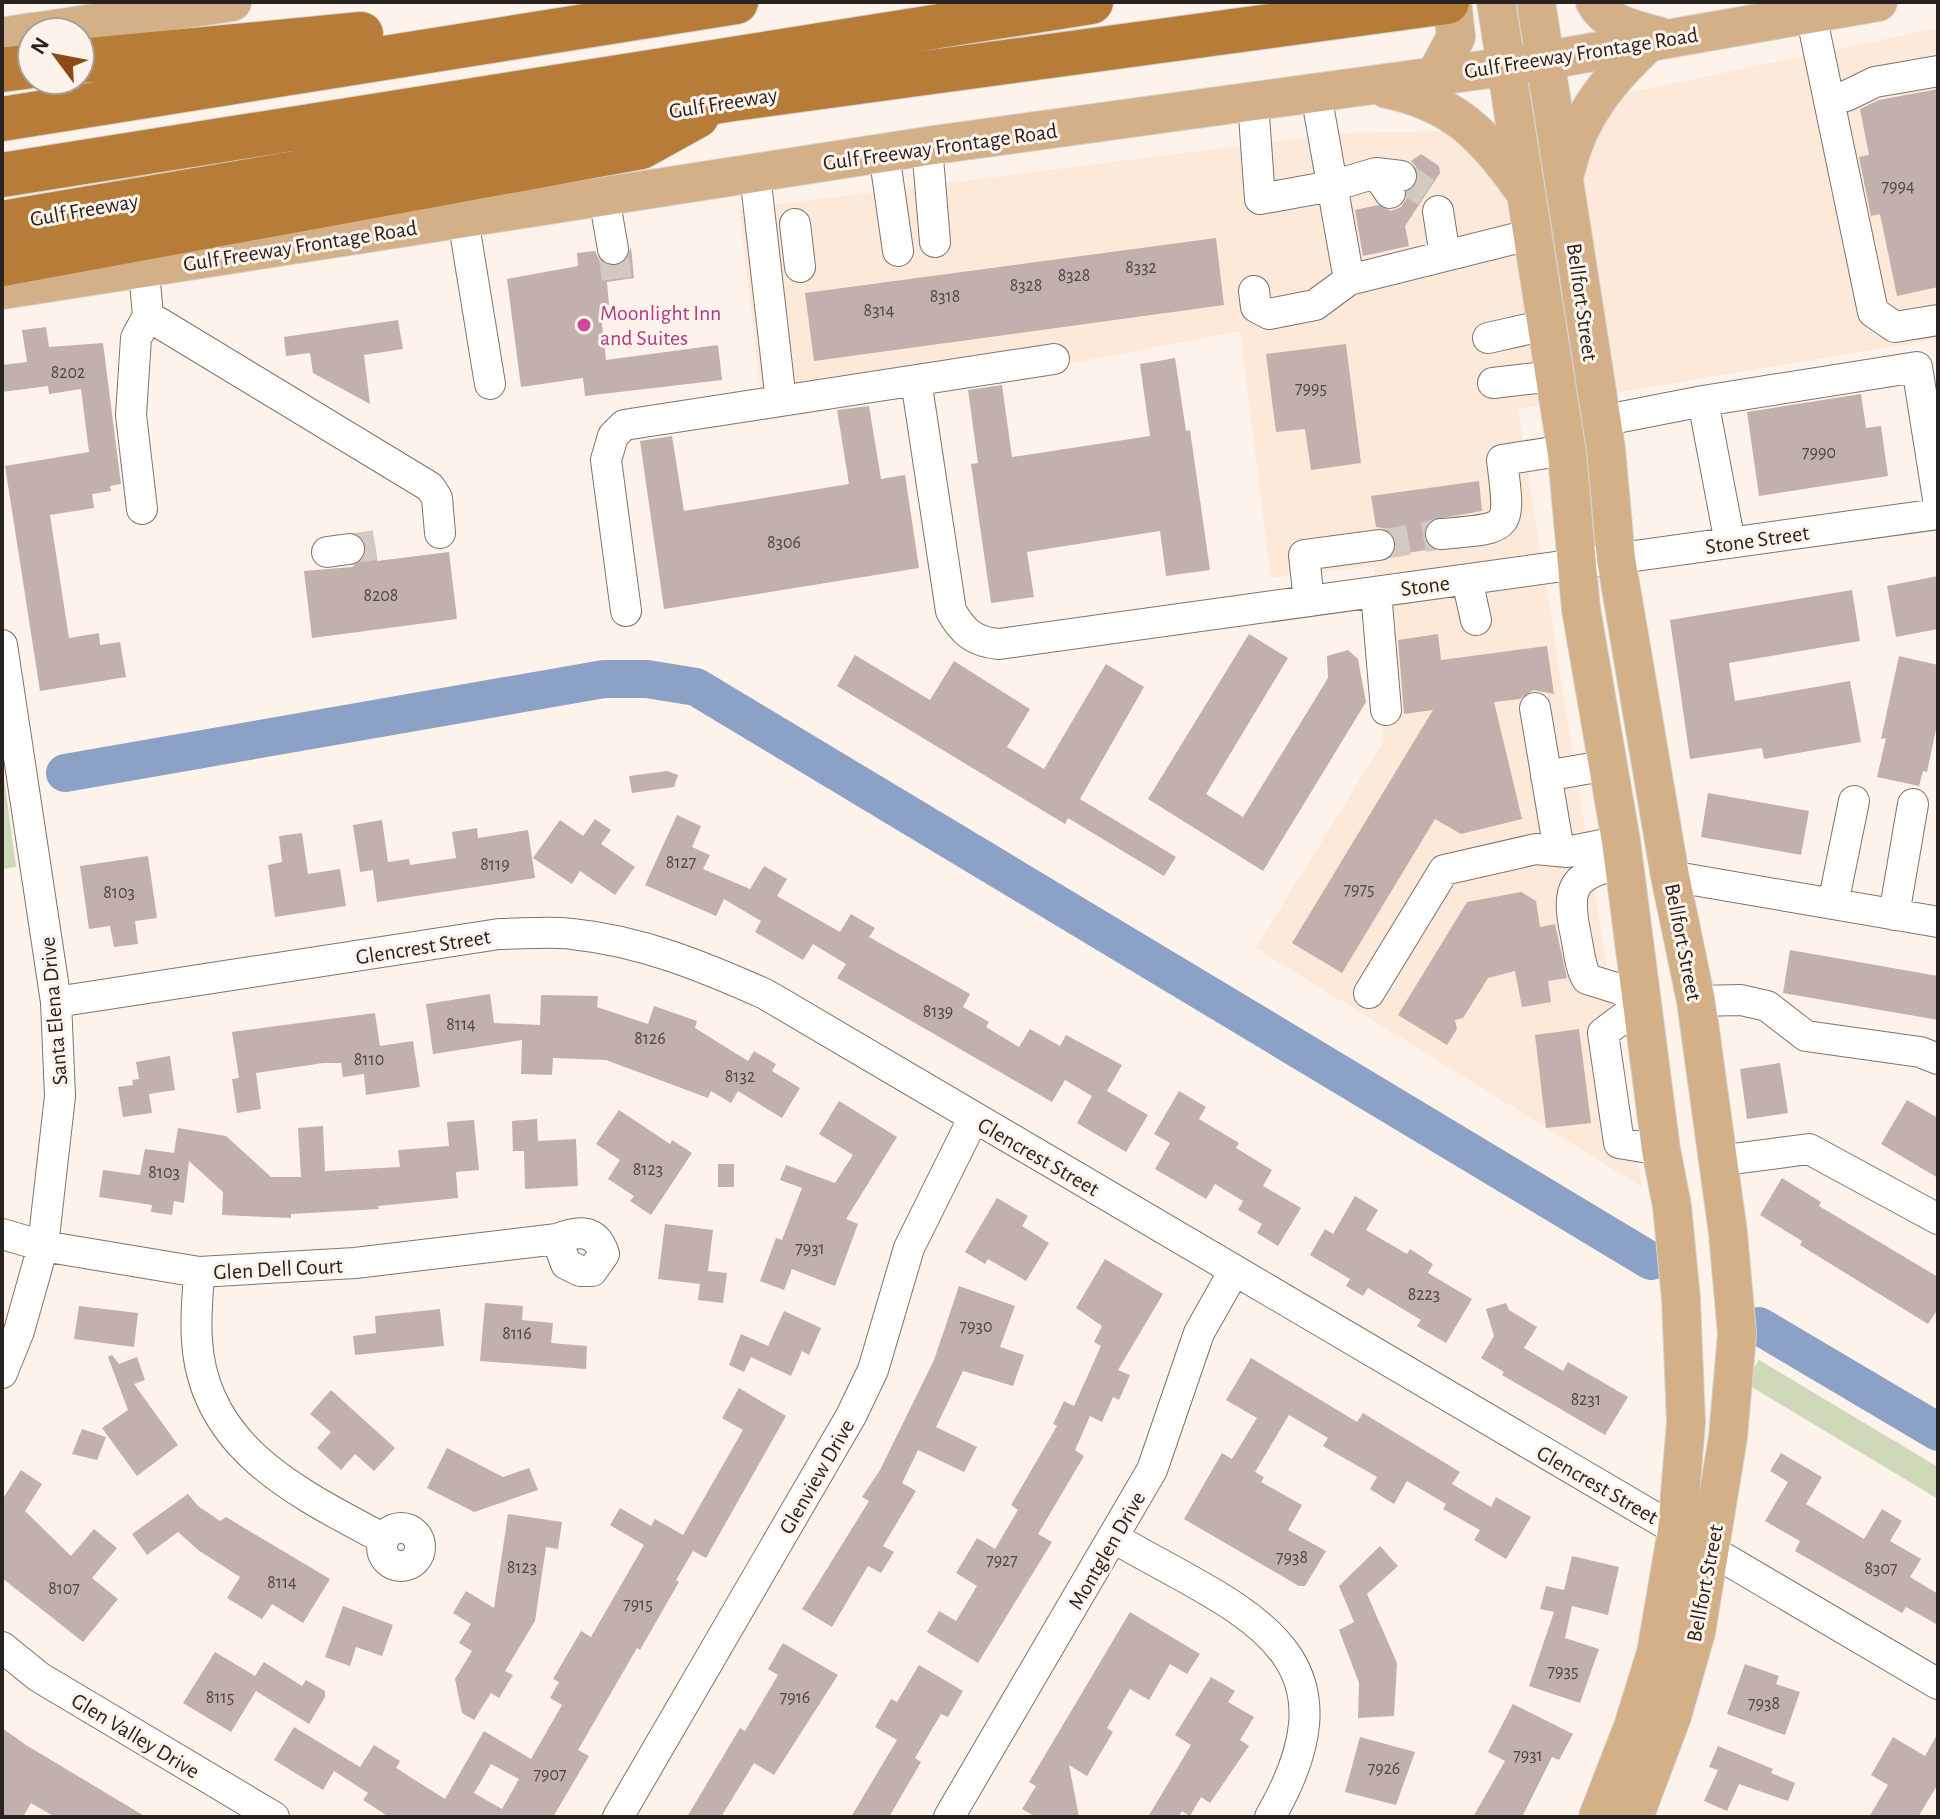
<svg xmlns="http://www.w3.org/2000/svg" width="1940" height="1819" viewBox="0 0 1940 1819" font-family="'Alegreya Sans',sans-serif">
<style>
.built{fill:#fde9d9}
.green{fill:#cdd9b8}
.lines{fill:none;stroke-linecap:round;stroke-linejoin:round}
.river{stroke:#8ca1c6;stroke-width:38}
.building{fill:#c1b0ab;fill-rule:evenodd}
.minor-tunnel{stroke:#d3c9c1;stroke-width:30;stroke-dasharray:30 15;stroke-linecap:butt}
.minor-casing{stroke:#7f736a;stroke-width:32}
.major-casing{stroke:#d4d3d2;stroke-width:40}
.highway-casing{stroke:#d4d3d2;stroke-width:46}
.minor{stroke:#fff;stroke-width:30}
.major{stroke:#d4b088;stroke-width:38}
.highway{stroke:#b87c39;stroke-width:44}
.hotel-dot{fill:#d1479c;stroke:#fef3ea;stroke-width:3}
.labels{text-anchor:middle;stroke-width:6;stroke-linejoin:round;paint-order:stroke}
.number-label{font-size:18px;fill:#4e4642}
.street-label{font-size:22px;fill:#28231f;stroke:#fef3ea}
.hotel-label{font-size:22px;fill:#b23c85;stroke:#fef3ea;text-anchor:start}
</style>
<rect width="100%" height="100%" fill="#fef3ea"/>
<path class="built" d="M1938,28v311l-420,70 124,778 -386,-239 127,-206 -9,-176 -103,12 -31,-247 -476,91 -25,-213 604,-76 102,-2z"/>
<path class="green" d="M2,763l14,104 -14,2z
M1759,1360l179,107v32l-193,-116z"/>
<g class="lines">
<path class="river" d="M65,773l539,-94h43l49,8 955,574
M1759,1326l179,106"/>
</g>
<path class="building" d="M1938,89v198l-41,9 -17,-82 -9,2 -12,-59 10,-2 -9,-46 19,-9z
M1421,154l18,12 1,7 -35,53 4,20 -46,10 -8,-46 23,-5 13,6 10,-4 18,-28 -2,-11 -6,-7z
M1216,238l8,67 -410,56 -9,-68z
M631,247l3,31 -27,4 2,23 -9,1 6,54 112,-15 4,35 -137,16 -2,-18 -62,9 -14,-108 71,-13 -1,-13 18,-2 5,10 17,5 8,-4z
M398,320l5,29 -39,6 6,49 -57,-31 -3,-20 -24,3 -2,-19z
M46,327l3,20 54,-4 18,141 -11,2 1,5 -19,3 2,14 -44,7 19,123 30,-5 1,12 20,-3 6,35 -86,14 -35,-225 84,-14 -8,-63 -32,5 -1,-8 -46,6v-27l25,-3 -5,-32z
M1346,344l15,119 -50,7 -6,-41 -29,3 -10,-78z
M1175,358l11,73 4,-1 20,140 -44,6 -6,-45 -133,21 7,45 -43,6 -20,-139 7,-1 -10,-73 34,-5 10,72 138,-21 -10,-72z
M1861,394l5,34 15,-2 7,50 -129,20 -12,-84z
M869,406l12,73 24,-4 14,93 -255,41 -24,-168 32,-5 12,75 165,-27 -12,-74z
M1479,481l3,30 -52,9 -7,15 9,14 -38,6 3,-12 -3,-8 -7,-6 -11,-2 -5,-31z
M375,543l2,18 72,-9 8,67 -145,19 -8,-67 48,-4 13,-11 1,-12z
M1938,576v53l-42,8 -9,-51z
M1852,590l8,51 -131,22 6,38 115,-20 11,61 -97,17 -2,-11 -72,11 -20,-139z
M1249,634l39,24 -82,136 37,23 85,-139 -1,-22 21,-6 10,9 8,43 -103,169 -115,-72z
M1438,634l3,26 106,-14 7,48 -21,-4 -13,9 -26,3 28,117 -61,15 -26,-15 -93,154 -50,-30 141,-233 -29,4 -6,-74z
M855,655l75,45 24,-39 76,48 -23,38 37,22 62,-105 38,23 -64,112 96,58 -12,19 -96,-58 -3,6 -228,-138z
M1899,656l39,9v55l-11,52 -4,-1 -4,15 -42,-9 9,-39 -5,1z
M667,771l11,4 -4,12 -42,6 -3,-17z
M1708,793l101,18 -8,44 -100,-18z
M677,815l24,11 -9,21 18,8 -7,14 47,20 14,-23 23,13 -10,17 63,36 11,-18 24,14 -6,9 101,57 -7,13 26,15 -3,5 33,20 11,-18 30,17 6,-11 56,30 -15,26 41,24 -22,37 -49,-29 15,-27 -27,-16 -13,22 -215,-124 9,-14 -33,-20 -10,16 -48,-28 6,-11 -37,-22 -8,17 -71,-31z
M595,819l16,11 -10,14 34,23 -20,28 -35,-24 -8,13 -39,-26 27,-38 23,16z
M382,820l6,42 21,-3 1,6 46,-7 -4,-26 25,-4 1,10 50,-8 7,48 -158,24 -4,-32 -13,2 -7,-47z
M302,833l6,41 32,-5 6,37 -71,11 -7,-52 14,-3 -3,-26z
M148,856l9,62 -22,3 3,23 -24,3 -4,-21 -21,3 -9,-63z
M1521,892l15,9 4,26 15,-3 12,54 -19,3 3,21 -29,5 -7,-36 -27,7 -25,40 -8,2 2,9 -10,16 -49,-30 69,-113z
M1790,950l148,26v44l-155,-27z
M490,994l4,29 46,2 1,-30 57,1 -1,11 51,17 6,-18 43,15 -2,7 53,33 6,-10 22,13 -4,7 28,17 -18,30 -44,-27 -7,12 -20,-12 -3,7 -102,-38 -53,-2 -1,17 -31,-1 1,-34 -89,14 -7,-50z
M375,1013l5,33 33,-5 7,46 -54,8 -2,-21 -21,3 -2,-14h-18l-67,10 5,36 -24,4 -5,-34 7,-1 -7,-46z
M1579,1029l12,94 -45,5 -11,-93z
M170,1056l5,34 -26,4 3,19 -29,4 -5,-30 15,-2 -1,-5 7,-1 -3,-17z
M1780,1063l8,50 -41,6 -7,-50z
M1179,1091l27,16 -7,12 40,24 -3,5 36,22 -9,16 38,22 -23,38 -21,-13 5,-9 -24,-14 5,-9 -28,-17 -9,15 -51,-30 15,-26 -16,-9z
M1907,1100l31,18v60l-57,-34z
M839,1101l58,36 -51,82 12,5 -23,62 -43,-17 -8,21 -24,-9 16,-43 6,2 20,-52 -22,-8 6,-15 49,18 18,-28 -34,-21z
M619,1110l51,34 2,-4 20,13 -41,62 -21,-14 4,-5 -26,-17 12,-19 -24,-16z
M537,1119l1,22 38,-2 2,47 -53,3 -1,-38h-11l-1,-30z
M474,1120l5,50 -23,2 2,26 -80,8 1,3 -88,5v4l-69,-3 1,-23 -34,-31 -5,42 -10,-2 -2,14 -21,-3 1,-7 -53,-8 4,-27 37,5 5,-26 29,4 4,-25 48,8 45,41h30l-3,-49 25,-2 2,45 75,-4 -2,-17 51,-4 -2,-24z
M718,1164h16v23h-16z
M1782,1178l39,24 -2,4 119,71v32l-10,15 -128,-79 2,-4 -42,-26z
M1355,1196l23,14 -12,20 41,24 3,-5 23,15 -5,9 44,26 -26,44 -29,-17 4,-6 -53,-32 -5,8 -17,-10 4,-7 -40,-24 15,-26 8,5z
M997,1198l31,18 -6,10 27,17 -23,38 -38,-22 -3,5 -20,-12z
M665,1224l48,6 -5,41 19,2 -4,30 -25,-3 2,-16 -42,-5z
M1105,1259l58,35 -45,76 12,5 -11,25 -6,-3 -11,25 -12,-6 -15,34 9,6 -46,78 14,8 -74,121 -51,-31 12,-21 17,10 21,-35 -21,-13 21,-35 18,11 23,-39 -7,-5 46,-79 -4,-2 11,-23 10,5 27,-60 -7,-4 8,-16 -26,-18z
M959,1286l56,20 -15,41 24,8 -11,31 -50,-15 -27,56 41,20 -13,25 -46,-22 -16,33 14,8 -33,55 11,6 -13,21 -13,-7 -36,61 -30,-18 67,-108 -7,-4 18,-27 54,-110z
M485,1303l38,3 -1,14 31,3 -2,20 36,3 -1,23 -106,-8z
M1506,1303l3,7 28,17 -13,21 39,23 5,-9 60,35 -23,38 -103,-60 2,-3 -23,-14 13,-22 -8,-27z
M79,1306l59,7 -4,34 -60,-8z
M440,1309l4,37 -89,9 -2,-19 23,-3 -1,-17z
M784,1311l37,17 -12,27 -7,-4 -11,25 -40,-19 -7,15 -15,-7 12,-31 27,12z
M112,1355l7,9 18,-7 8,23 -11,4 44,61 -41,31 -35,-48 26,-18 -20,-53z
M1251,1358l106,64 6,-9 97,59 -8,12 39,23 5,-10 35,20 -25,42 -32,-19 6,-10 -37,-21 3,-5 -39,-23 -13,23 -24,-15 7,-12 -54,-31 5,-8 -39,-23 -34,57 9,5 -3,5 41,23 -14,25 38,21 -21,35h-6l-115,-67 38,-66 10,6 25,-41 -31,-18z
M739,1388l47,28 -80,142 -13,-7 -17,29 3,2 -39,68 -3,-2 -59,102 11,6 -36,61h-164l-26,-17 5,-7 -34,-22 -11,19 -49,-30 20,-33 66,40 14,-22 26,16 -4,7 49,31 39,-68 47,28 31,-54 -12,-7 9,-16 -6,-3 28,-48 10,6 53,-92 -34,-20 10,-17 31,18 4,-7 28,16 60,-105 -21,-12zM491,1764l28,15 -17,30 -28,-16z
M331,1390l64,58 -21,23 -19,-17 -14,16 -24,-22 14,-16 -21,-18z
M82,1429l24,8 -9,23 -25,-6z
M447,1448l56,29 26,-9 9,22 -64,22 -47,-24z
M1781,1453l41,24 -16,27 58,35 18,-30 20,12 -12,20 31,18 -11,18 28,17v31l-32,-18 -4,6 -107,-62 5,-10 -35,-20 23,-39 -18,-11z
M21,1470l21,14 -17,27 46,45 23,-27 23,19 -25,30 26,21 -35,43 -81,-64v-78z
M188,1494l10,12 22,15 6,-4 104,62 -27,44 -31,-19 -10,15 -35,-21 13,-21 -42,-27 -20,-18 -31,23 -15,-21z
M508,1514l54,8 -4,27 -12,-2 -11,74 -30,50 8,4 -14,23 -8,-5 -17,27 -12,-7 -7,-34 17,-28 -13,-8 12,-19 -18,-11 13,-22 28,17z
M1380,1546l18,20 -31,28 30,69 -3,53 -36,2 1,-35 -20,-53 15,-8 -15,-36z
M1572,1556l47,11 -11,48 -36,-9 -7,32 34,11 -19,54 -51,-17 25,-74 -14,-3 6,-23 18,4z
M343,1606l50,19 -11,31 -26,-9 -6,19 -25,-9z
M1130,1612l70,42 -13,20 -17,-10 -21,36 -19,-11 -23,39 6,4 -26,44 -18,-11 10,52h-43l-14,-8 14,-23 -7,-4z
M783,1643l55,32 -64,100 -20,-12 -33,54h-34l53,-89 5,3 33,-56 -10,-6z
M215,1652l40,24 9,-14 38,24 4,-6 19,11v6l-16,27 -53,-33 -25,41 -48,-29z
M1745,1664l34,12 -3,8 24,8 -15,43 -58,-21z
M919,1665l44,26 -15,26 -7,-3 -26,44 6,4 -32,55h-38l46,-77 -22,-13 16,-28 6,3z
M1211,1677l24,14 -7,11 26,15 -14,23 9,6 -39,57 -9,-6 -11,19 -8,-5 -4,6h-30l43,-72 -16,-10z
M1513,1704l60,30 -14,26 -7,-3 -30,60h-49l32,-56 -17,-9z
M2,1728l24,17 120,72h-91l-24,-14 -8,14h-21z
M1938,1733v51l-20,33h-49l19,-32 -17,-10 22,-38 32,19z
M1360,1737l55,15 -19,53 -51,-13z
M1718,1746l55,23 -2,4 24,10 -7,18 -49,-17 -12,27 -23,-10 14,-31 -9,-3z"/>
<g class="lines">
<path class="minor-tunnel" d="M1401,176l26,17
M613,249l4,32
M1379,545l62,-11
M349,549l26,-4"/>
<defs>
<path id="minor" d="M1811,14l62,298 22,15 43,-7
M1316,94l33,186
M1829,99l17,-3 29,-14 63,-11
M1253,102l7,97 72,-13 44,-13
M927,146l8,96
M884,153l14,98
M755,174l26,227
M1390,193l-14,-20 25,3
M604,197l9,52
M1438,211l7,45
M463,219l27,165
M795,224l5,43
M1254,291l2,16 13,7 46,-9 34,-25 184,-46
M148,316l282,171 7,11 3,35
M1488,338l58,-13
M916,380l35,231c12,21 23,31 48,33l939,-130
M1493,383l61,-7
M1703,401l214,-34 21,132
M1601,421l102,-20 27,142
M142,509l-11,-94 5,-77 12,-22 -4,-46
M1441,534c71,-6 70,-3 61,-74l64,-10
M327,552l22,-3
M1467,580l9,40
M1376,592l10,118
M1309,601l-5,-46 75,-10
M626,611l-20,-151 7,-24 11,-11 430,-66
M2,645l54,357 4,94 -17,150 -24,85 -17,42
M1535,708l24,143
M1546,776l62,-11
M1624,862c-51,13 -59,23 -48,74 3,15 4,31 11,43l32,10 24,14 -40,30 16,110 42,7
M1670,876l268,46
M1833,904l21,-103
M1894,915l19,-111
M1369,993l75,-123 92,-21 31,3 54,-11
M1696,1001l45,-1 26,6 39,30 114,16 18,7
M56,1002l443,-68c24,0 50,-3 73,0 69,7 130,32 193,60l1173,690
M1717,1161l92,-12 129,70
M2,1234l41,12 156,26 156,-9 202,-24c22,-9 39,-10 47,15l-12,17h-12l-14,-7 -9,-25
M199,1272c-1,22 -4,46 -2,68 6,109 103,154 187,199
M382 1547a19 19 0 1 1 38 0a19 19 0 1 1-38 0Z
M1114,1538c125,73 254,110 156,279
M2,1647l37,30 235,140
M618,1817l233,-401 22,-46 36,-122 65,-131
M949,1817l203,-347 47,-137 35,-62"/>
<path id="major" d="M1496,2l71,452 14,155 40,232 40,309 11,56 9,93 5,123 -9,109 -21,122 -23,74 -35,90
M1536,2l70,447 10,110 54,317 26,125 32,232 9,101 -9,103 -32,195 -24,84 -38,101
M1595,2c13,24 43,28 66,35
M35,32l197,-30
M2,37l30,-5
M1435,76l21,-39 -4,-35
M1387,89c66,14 97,45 135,99
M1566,170c12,-54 44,-92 83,-128
M2,290l932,-145 591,-81 353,-62"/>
<path id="highway" d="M80,61l281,-27
M2,70l30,-4
M2,119l734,-117
M2,175l1089,-173
M2,223l724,-123 721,-98
M2,264l639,-117 56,-31"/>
</defs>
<use href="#minor" class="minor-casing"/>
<use href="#major" class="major-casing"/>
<use href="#highway" class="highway-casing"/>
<use href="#minor" class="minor"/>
<use href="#major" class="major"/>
<use href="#highway" class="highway"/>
</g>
<circle class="hotel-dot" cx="584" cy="325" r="8"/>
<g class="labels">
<g class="number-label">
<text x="1898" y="192">7994</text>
<text x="1141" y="273">8332</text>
<text x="1074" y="281">8328</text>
<text x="1026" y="291">8328</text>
<text x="945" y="302">8318</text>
<text x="879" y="316">8314</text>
<text x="68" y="378">8202</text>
<text x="1311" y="394">7995</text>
<text x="1819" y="458">7990</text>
<text x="784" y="548">8306</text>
<text x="381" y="601">8208</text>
<text x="681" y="868">8127</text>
<text x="495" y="870">8119</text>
<text x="1359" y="895">7975</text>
<text x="119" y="898">8103</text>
<text x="938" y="1017">8139</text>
<text x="461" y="1030">8114</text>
<text x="650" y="1044">8126</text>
<text x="369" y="1065">8110</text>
<text x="740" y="1082">8132</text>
<text x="648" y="1175">8123</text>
<text x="164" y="1178">8103</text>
<text x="810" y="1254">7931</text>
<text x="1424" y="1300">8223</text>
<text x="976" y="1332">7930</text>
<text x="517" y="1339">8116</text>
<text x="1586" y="1405">8231</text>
<text x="1292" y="1563">7938</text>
<text x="1002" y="1566">7927</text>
<text x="522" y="1573">8123</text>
<text x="1881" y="1574">8307</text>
<text x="282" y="1588">8114</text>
<text x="64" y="1594">8107</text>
<text x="638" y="1610">7915</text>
<text x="1563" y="1677">7935</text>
<text x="220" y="1703">8115</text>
<text x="795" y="1703">7916</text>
<text x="1764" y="1709">7938</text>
<text x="1528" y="1761">7931</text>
<text x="1384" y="1774">7926</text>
<text x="550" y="1780">7907</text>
</g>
<g class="street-label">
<text transform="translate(1581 52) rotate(-9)" y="8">Gulf Freeway Frontage Road</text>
<text transform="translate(723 102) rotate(-9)" y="8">Gulf Freeway</text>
<text transform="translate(940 146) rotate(-8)" y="8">Gulf Freeway Frontage Road</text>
<text transform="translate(84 209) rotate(-10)" y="8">Gulf Freeway</text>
<text transform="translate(300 245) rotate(-9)" y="8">Gulf Freeway Frontage Road</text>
<text transform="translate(1583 302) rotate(82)" y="8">Bellfort Street</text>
<text transform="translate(1757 539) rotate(-8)" y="8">Stone Street</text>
<text transform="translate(1425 585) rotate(-8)" y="8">Stone</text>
<text transform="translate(1684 942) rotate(79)" y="8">Bellfort Street</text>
<text transform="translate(423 946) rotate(-9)" y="8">Glencrest Street</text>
<text transform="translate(53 1011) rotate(-95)" y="8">Santa Elena Drive</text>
<text transform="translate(1039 1156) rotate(30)" y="8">Glencrest Street</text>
<text transform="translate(278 1268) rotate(-3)" y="8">Glen Dell Court</text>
<text transform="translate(816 1476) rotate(-60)" y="8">Glenview Drive</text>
<text transform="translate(1598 1484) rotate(30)" y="8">Glencrest Street</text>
<text transform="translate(1106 1550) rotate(-60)" y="8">Montglen Drive</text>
<text transform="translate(1704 1583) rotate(-79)" y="8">Bellfort Street</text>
<text transform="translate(136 1735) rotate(31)" y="8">Glen Valley Drive</text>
</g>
<g class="hotel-label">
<text x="600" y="320">Moonlight Inn<tspan x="600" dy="25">and Suites</tspan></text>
</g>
</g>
<rect width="1940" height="1819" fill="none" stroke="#28231f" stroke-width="8"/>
<g transform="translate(56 56) rotate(302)"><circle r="38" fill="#fef3ea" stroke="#a8a099" stroke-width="2"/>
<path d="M0-6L14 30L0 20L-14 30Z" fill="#8c4a1a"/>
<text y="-12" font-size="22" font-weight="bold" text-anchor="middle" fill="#28231f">N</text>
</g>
</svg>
